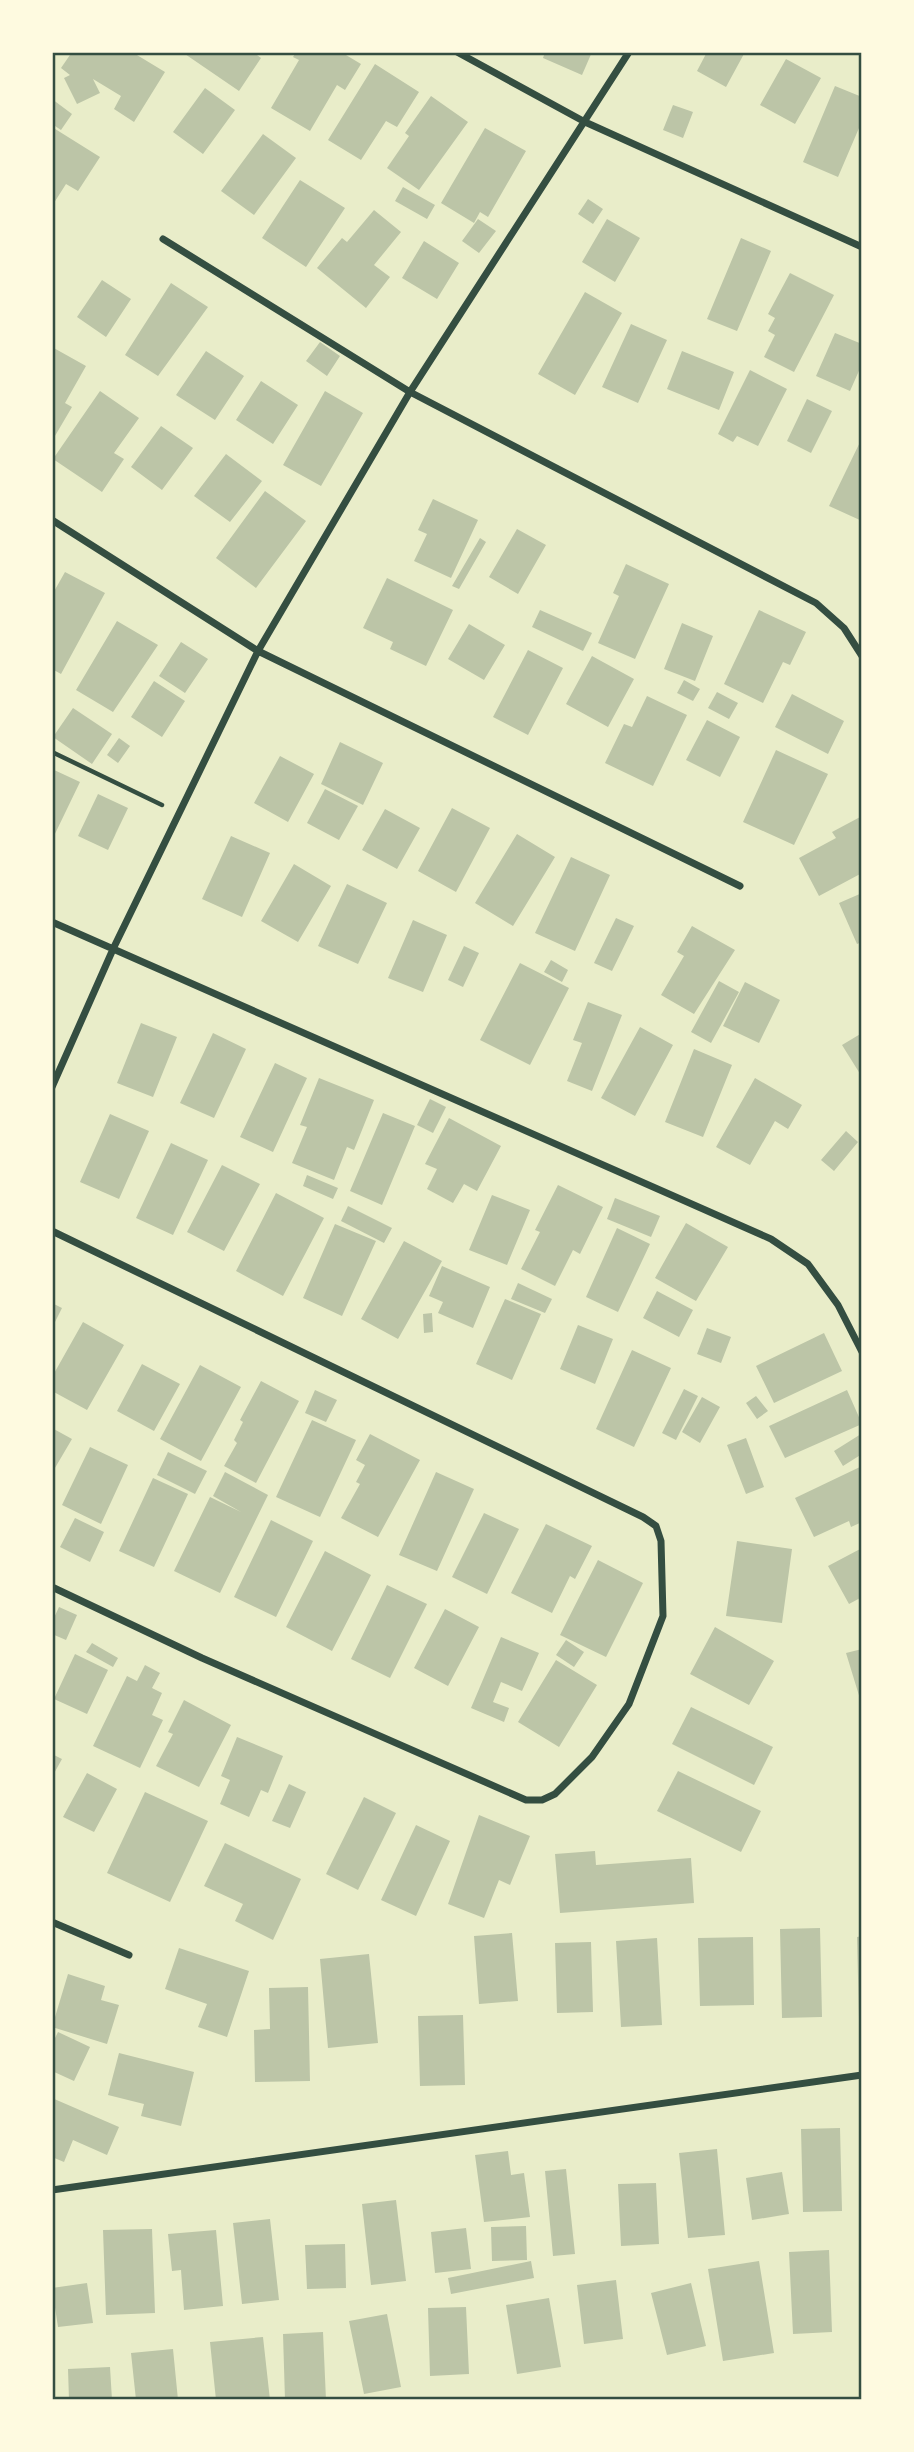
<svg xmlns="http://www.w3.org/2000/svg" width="914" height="2452" viewBox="0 0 914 2452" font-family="Cabin,sans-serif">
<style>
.building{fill:#bcc5a7}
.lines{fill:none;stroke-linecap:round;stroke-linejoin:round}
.path{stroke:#344e41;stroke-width:4.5}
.minor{stroke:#344e41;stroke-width:7}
.neatline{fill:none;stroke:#344e41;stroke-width:2.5}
</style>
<rect width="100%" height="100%" fill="#e9edc9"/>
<path class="building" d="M72,52h60l33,20 -31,50 -20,-13 7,-13 -28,-17 7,14 -23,11 -13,-26 6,-3 -9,-7z
M182,52h71l8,6 -22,33z
M296,52h45l20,12 -16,26 -8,-5 -27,46 -39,-23 28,-48 -6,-3z
M545,52h47l-10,23 -39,-17z
M707,52h38l-19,35 -29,-16z
M786,59l35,19 -26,46 -35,-19z
M375,64l44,28 -22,35 -11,-6 -25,39 -33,-20z
M835,86l27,11v24l-24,56 -35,-15z
M205,88l30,22 -32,44 -30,-22z
M431,96l37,26 -49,68 -32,-22 22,-32 -4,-3z
M52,99l20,15 -11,16 -9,-6z
M673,105l20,7 -10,26 -20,-8z
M52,127l48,30 -22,34 -12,-7 -14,22z
M485,128l41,23 -38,66 -8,-5 -6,11 -33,-20z
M263,134l33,24 -42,57 -33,-24z
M300,180l45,28 -39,59 -44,-29z
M403,187l32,18 -8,14 -32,-18z
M588,199l15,10 -10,15 -15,-10z
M374,210l27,22 -27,33 16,12 -24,31 -49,-40 25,-30 5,4z
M478,219l18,12 -17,22 -17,-12z
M607,219l33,19 -25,44 -33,-20z
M741,238l30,13 -34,80 -30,-12z
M424,241l35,22 -22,36 -35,-21z
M790,273l44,22 -40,77 -30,-15 11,-22 -7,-4 7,-13 -7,-4z
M102,280l29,19 -25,38 -29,-20z
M171,283l37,24 -50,69 -33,-21z
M585,292l37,21 -47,82 -37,-21z
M631,324l36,16 -29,63 -36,-16z
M835,333l27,11v20l-12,27 -34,-15z
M320,342l20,14 -13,20 -21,-15z
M52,347l34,19 -21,37 7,4 -20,34z
M206,351l38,25 -29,44 -39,-25z
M682,351l52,21 -15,38 -52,-21z
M750,370l37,19 -29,57 -21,-10 -4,6 -15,-8z
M261,381l37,24 -25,39 -37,-24z
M100,391l39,27 -25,35 10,6 -22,33 -49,-33z
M325,391l38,22 -42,73 -38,-21z
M807,399l25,12 -21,42 -24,-12z
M161,426l32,22 -31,42 -31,-23z
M862,438v83l-33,-15z
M226,454l36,27 -32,41 -36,-26z
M265,491l41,30 -50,67 -40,-30z
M433,499l45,21 -27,58 -37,-17 13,-27 -9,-4z
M517,529l29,16 -28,49 -29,-17z
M480,538l6,4 -27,47 -7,-3z
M626,564l43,20 -34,75 -37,-16 21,-47 -6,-3z
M65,572l40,21 -44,81 -9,-5v-74z
M387,578l66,32 -27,56 -36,-17 3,-7 -30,-14z
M540,610l52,23 -9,18 -51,-24z
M759,610l47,22 -16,33 -7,-3 -20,41 -39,-19z
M117,621l41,24 -45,67 -37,-22z
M682,623l31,13 -18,45 -31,-12z
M469,624l36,21 -21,35 -36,-21z
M181,642l27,17 -23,34 -26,-17z
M528,650l35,18 -35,67 -35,-18z
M592,656l42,23 -26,48 -42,-23z
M684,680l16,9 -7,12 -16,-8z
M154,681l31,20 -23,36 -31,-20z
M717,692l21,11 -9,16 -21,-11z
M792,694l52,27 -16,33 -53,-27z
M647,696l40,19 -34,71 -48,-23 19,-39 8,3z
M73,708l39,26 -20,30 -39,-27z
M707,720l33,17 -20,40 -34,-17z
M119,738l11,8 -12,17 -11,-8z
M340,742l43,21 -20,42 -42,-21z
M776,750l52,24 -34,71 -51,-23z
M280,756l34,18 -26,48 -34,-19z
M52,769l28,13 -28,58z
M325,789l33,17 -19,34 -32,-17z
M98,794l30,14 -20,42 -30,-14z
M452,808l38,20 -34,64 -38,-21z
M385,809l35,19 -23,41 -35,-19z
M862,816v57l-43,23 -20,-38 37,-20 -4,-6z
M517,834l38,23 -42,69 -38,-23z
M231,836l39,17 -28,64 -40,-18z
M571,857l39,18 -35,76 -40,-18z
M294,864l37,22 -33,56 -37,-21z
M347,884l40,19 -29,61 -40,-18z
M862,893v49l-5,2 -18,-41z
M616,918l18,8 -22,45 -18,-8z
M413,920l34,15 -24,57 -35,-14z
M692,926l43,24 -41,64 -33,-19 23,-39 -7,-4z
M464,946l15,7 -16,34 -15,-7z
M551,960l17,10 -6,12 -18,-10z
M520,963l49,25 -39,77 -50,-25z
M719,981l20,11 -28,51 -20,-11z
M745,982l35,18 -21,43 -36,-17z
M588,1002l34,13 -30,76 -25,-10 15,-38 -9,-3z
M141,1023l36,14 -24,60 -36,-14z
M640,1027l33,18 -38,71 -34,-18z
M213,1033l33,16 -32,69 -34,-15z
M862,1033v44l-20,-32z
M694,1049l38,16 -29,72 -38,-15z
M275,1063l32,15 -34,74 -33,-15z
M319,1078l55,22 -20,50 -7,-3 -13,33 -42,-17 15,-36 -7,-2z
M755,1078l47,27 -14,24 -13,-8 -25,44 -34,-18z
M430,1099l16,8 -13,26 -16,-8z
M383,1113l32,13 -33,79 -32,-14z
M110,1114l39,17 -30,68 -39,-17z
M449,1118l52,28 -24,45 -13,-7 -11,19 -26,-14 10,-20 -12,-5z
M846,1131l12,11 -24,29 -13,-11z
M171,1143l37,17 -35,75 -37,-17z
M222,1165l38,19 -36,67 -37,-19z
M307,1175l31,13 -5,11 -30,-13z
M558,1185l45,22 -23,47 -7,-4 -18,36 -34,-17 19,-37 -5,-2z
M276,1193l48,25 -41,78 -47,-25z
M492,1195l38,15 -23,55 -38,-15z
M615,1198l45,18 -9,21 -44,-18z
M348,1206l44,22 -8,15 -43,-22z
M686,1223l42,24 -32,54 -41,-23z
M335,1224l41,17 -34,75 -39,-18z
M617,1228l33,16 -32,68 -32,-15z
M404,1241l38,20 -44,78 -37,-20z
M442,1266l48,21 -17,41 -35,-15 5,-11 -14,-6z
M518,1283l34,16 -7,14 -34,-14z
M657,1291l36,19 -14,27 -36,-19z
M505,1299l36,15 -29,66 -36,-16z
M52,1303l10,5 -10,20z
M432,1313l1,19 -9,1 -1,-19z
M83,1322l41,23 -37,65 -35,-19v-14z
M578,1325l35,14 -18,45 -35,-15z
M707,1328l24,9 -10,26 -24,-9z
M824,1333l18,38 -68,32 -18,-37z
M632,1350l39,18 -37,79 -38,-18z
M142,1364l38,20 -26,47 -37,-20z
M200,1365l41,22 -40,74 -41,-22z
M261,1381l38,20 -43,82 -32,-17 13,-23 -3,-3 9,-18 -3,-2z
M684,1389l14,7 -22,44 -14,-7z
M315,1390l22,10 -11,22 -21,-9z
M847,1390l15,34 -77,34 -16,-32z
M756,1396l12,15 -11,8 -11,-16z
M702,1397l18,10 -20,36 -18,-11z
M312,1420l44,20 -36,77 -44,-20z
M52,1428l20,11 -20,34z
M370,1434l50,26 -42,77 -37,-19 19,-34 -4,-2 9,-17 -9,-5z
M861,1434l1,20 -19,12 -9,-15z
M746,1438l18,49 -18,7 -19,-49z
M90,1447l38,18 -27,59 -39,-19z
M168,1452l39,19 -12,23 -38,-19z
M862,1466v56l-11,5 -2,-6 -35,16 -19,-39z
M225,1472l43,23 -48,98 -46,-22 36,-74 31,15 -28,-16z
M436,1472l38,17 -37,82 -38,-16z
M153,1478l35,16 -34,73 -35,-16z
M484,1513l35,16 -32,65 -35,-17z
M75,1518l29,14 -14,30 -30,-15z
M271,1520l42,21 -37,76 -42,-20z
M546,1524l46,22 -17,33 -5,-3 -18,37 -41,-20z
M737,1541l55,8 -10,74 -56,-7z
M862,1548v49l-13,7 -21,-38z
M325,1551l46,24 -39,76 -46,-24z
M598,1560l45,23 -37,74 -46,-22z
M387,1585l40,19 -37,74 -39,-19z
M59,1607l18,8 -11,25 -14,-6v-12z
M445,1609l34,18 -31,59 -34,-18z
M715,1627l59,34 -25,44 -59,-31z
M501,1637l38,16 -17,38 -21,-9 -8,20 16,6 -5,14 -33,-14z
M566,1640l18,12 -10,15 -18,-12z
M92,1643l26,15 -5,9 -27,-15z
M862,1649v52l-1,1 -15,-49z
M75,1654l33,16 -21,44 -33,-15z
M556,1660l41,25 -38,62 -41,-25z
M145,1665l15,8 -8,15 10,5 -10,22 11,5 -23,48 -47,-22 34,-70 10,5z
M184,1700l47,25 -32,62 -43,-21 17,-32 -5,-2z
M691,1707l82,40 -19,38 -82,-41z
M237,1737l46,19 -15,37 -7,-3 -12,27 -29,-13 10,-24 -9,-4z
M52,1754l10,5 -10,18z
M678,1771l83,40 -20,41 -84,-41z
M87,1773l30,16 -23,43 -31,-15z
M289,1784l17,8 -16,36 -18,-7z
M145,1792l63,29 -38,81 -63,-29z
M364,1797l32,16 -38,77 -32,-16z
M479,1815l51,21 -20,49 -11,-5 -15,38 -36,-14z
M416,1825l34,16 -34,75 -35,-16z
M225,1843l76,36 -28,61 -38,-19 8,-17 -39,-18z
M595,1851l1,14 95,-7 3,45 -134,10 -5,-59z
M820,1928l2,89 -40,1 -2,-89z
M512,1933l6,68 -39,3 -5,-68z
M862,1936v83h-3l-2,-82z
M753,1937l1,68 -54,1 -2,-68z
M657,1938l5,87 -41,2 -5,-86z
M591,1942l2,70 -36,1 -2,-70z
M179,1948l70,23 -22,66 -29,-10 9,-23 -42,-15z
M369,1954l9,89 -50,5 -8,-89z
M68,1974l37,12 -4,14 18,5 -12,39 -55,-17z
M308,1987l2,94 -55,1 -1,-52 16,-1 -1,-41z
M463,2015l2,70 -45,1 -2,-70z
M58,2032l32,15 -16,34 -22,-10v-27z
M119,2053l75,19 -13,54 -40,-10 3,-12 -36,-9z
M52,2098l67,29 -12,28 -34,-15 -9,22 -12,-5z
M840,2128l2,83 -39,1 -2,-83z
M717,2149l8,86 -37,3 -9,-85z
M508,2151l3,24 13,-2 6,44 -46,5 -9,-67z
M566,2169l9,85 -22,2 -8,-85z
M782,2172l7,42 -37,6 -6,-42z
M656,2183l3,61 -38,2 -3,-62z
M396,2200l10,81 -35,4 -9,-81z
M270,2219l9,81 -37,4 -9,-81z
M526,2226l1,34 -35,1 -1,-34z
M466,2228l5,41 -36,4 -4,-41z
M152,2229l3,84 -49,2 -3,-85z
M216,2230l7,76 -39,4 -3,-40 -9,1 -4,-37z
M345,2244l1,44 -39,1 -2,-44z
M829,2250l3,82 -39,2 -4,-82z
M531,2261l3,17 -83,16 -3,-16z
M759,2261l15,92 -51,8 -15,-92z
M616,2280l7,59 -39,5 -7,-59z
M87,2283l6,40 -35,4 -6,-39z
M691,2283l15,63 -39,9 -16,-62z
M549,2298l12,69 -44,7 -11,-69z
M466,2307l3,67 -39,2 -2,-68z
M387,2314l14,73 -37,7 -15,-73z
M323,2332l3,68h-41l-2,-66z
M263,2337l7,63h-54l-6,-58z
M173,2349l5,51h-42l-5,-47z
M110,2367l2,33h-43l-1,-31z"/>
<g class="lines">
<path class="path" d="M52,752l110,53"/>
<path class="minor" d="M457,52l128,70 277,125
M163,239l247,153 406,211 28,25 18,28
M52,520l206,131 482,235
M52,922l719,317 37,25 30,41 24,47
M52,1087l62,-140 144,-296 152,-259 219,-340
M52,1231l591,286 13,9 5,15 2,75 -34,88 -37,53 -37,37 -13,6h-16l-324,-142 -150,-71
M52,1922l77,33
M52,2190l810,-115"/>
</g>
<rect width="914" height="2452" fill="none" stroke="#fefae0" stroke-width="108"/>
<rect x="54" y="54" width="806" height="2344" class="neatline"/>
</svg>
